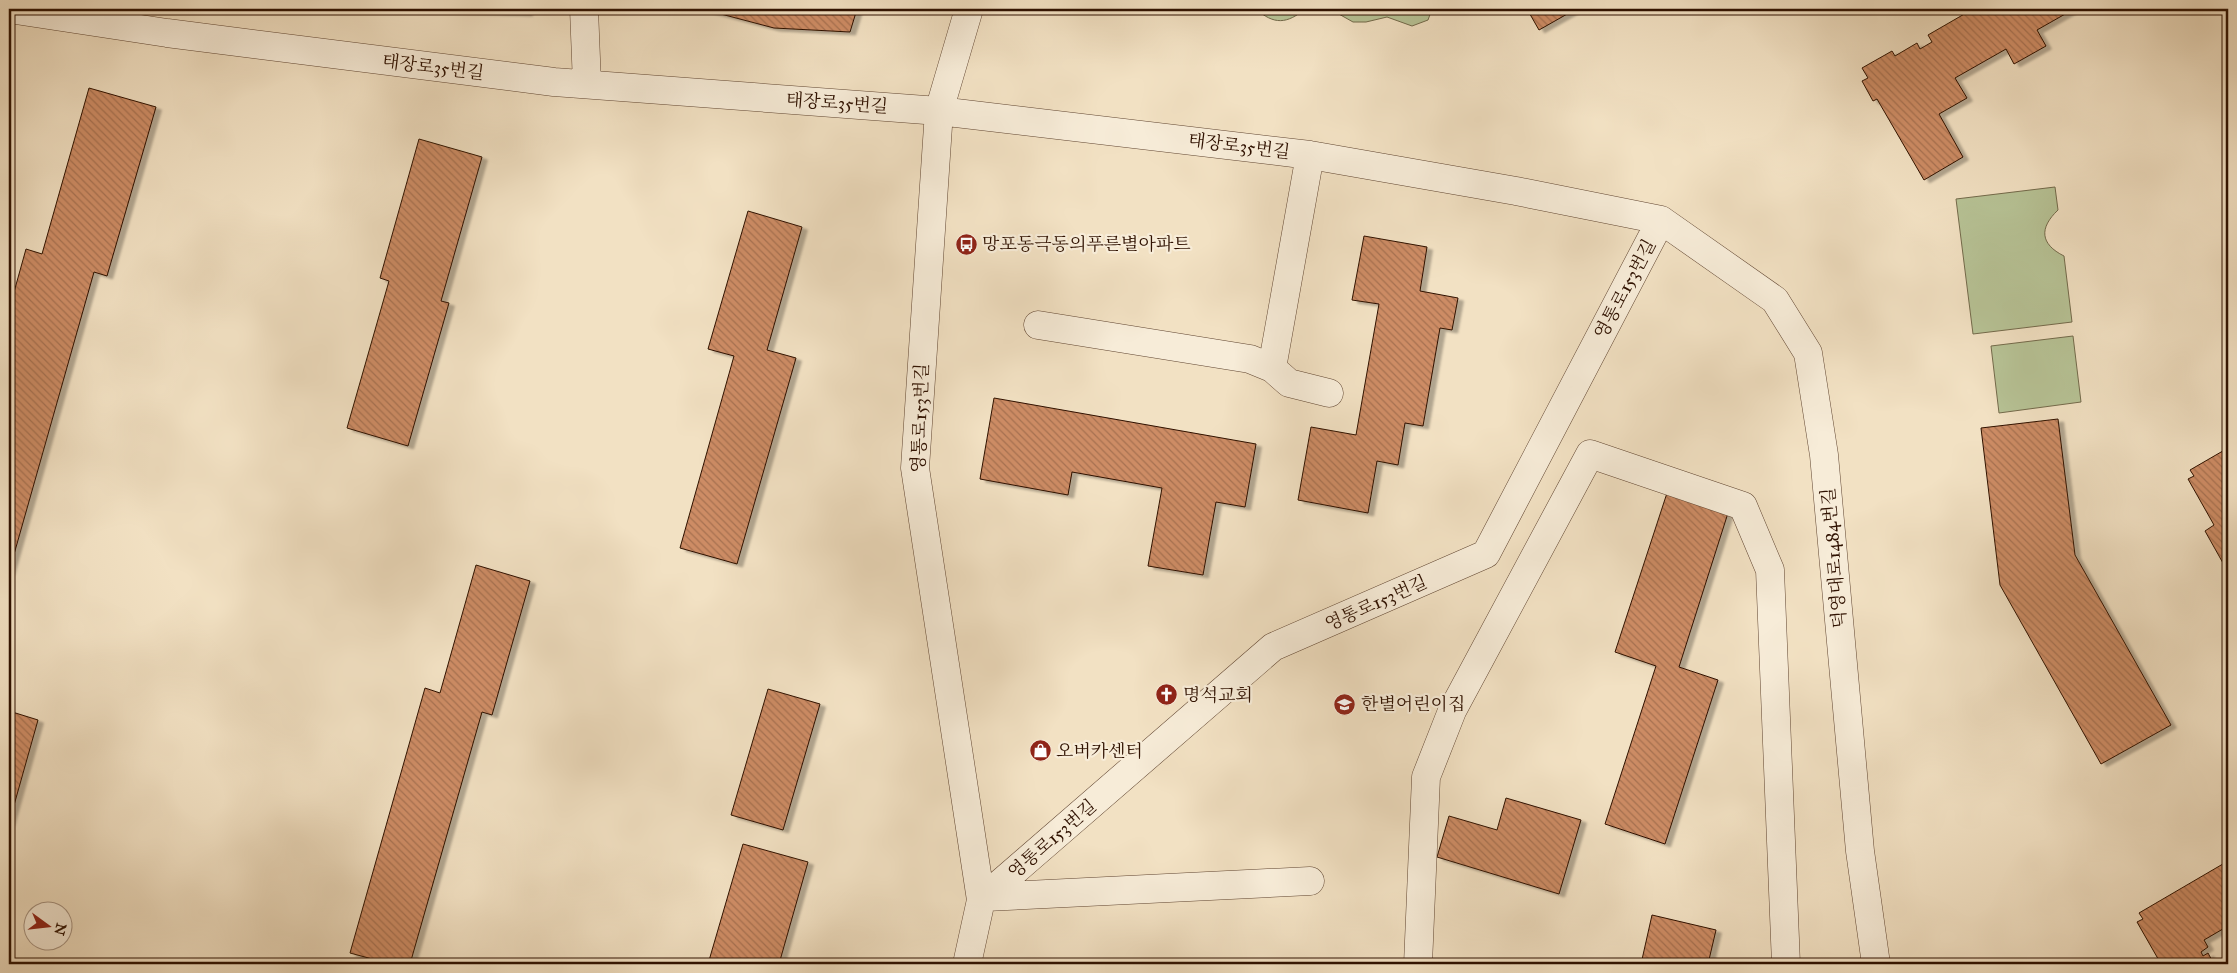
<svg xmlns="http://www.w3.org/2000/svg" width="2237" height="973" viewBox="0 0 2237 973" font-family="'IM FELL Great Primer','Noto Serif KR',serif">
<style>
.green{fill:#b7c396;stroke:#736a4b}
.building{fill:url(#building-back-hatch);stroke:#2f1100;filter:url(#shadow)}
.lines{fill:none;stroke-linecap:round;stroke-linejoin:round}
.minor-casing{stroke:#604531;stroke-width:29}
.minor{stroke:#f7ecd8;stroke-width:28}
.labels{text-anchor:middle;stroke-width:4.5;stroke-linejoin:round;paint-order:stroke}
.street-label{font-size:18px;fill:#2f1100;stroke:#f7ecd8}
.poi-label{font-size:18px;fill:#2f1100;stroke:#f7ecd8;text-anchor:start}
</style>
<defs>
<pattern id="building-back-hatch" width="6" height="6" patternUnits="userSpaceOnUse" patternTransform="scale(1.25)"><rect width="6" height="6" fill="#cd8c65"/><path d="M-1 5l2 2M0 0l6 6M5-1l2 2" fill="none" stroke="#a77151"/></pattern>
<filter id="shadow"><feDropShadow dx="5.5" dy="3" stdDeviation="1" flood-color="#0004"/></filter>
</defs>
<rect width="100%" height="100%" fill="#f2e1c3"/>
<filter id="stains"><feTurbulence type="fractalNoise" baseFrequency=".004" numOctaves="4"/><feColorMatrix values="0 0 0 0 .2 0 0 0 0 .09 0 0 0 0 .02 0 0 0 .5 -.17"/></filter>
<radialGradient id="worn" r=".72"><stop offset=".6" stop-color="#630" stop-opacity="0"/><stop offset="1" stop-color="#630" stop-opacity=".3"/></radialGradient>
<path class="green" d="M1256,9h49c-18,15 -31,16 -49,0z
M1330,9h102l-4,11 -16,6 -25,-9 -21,5h-13z
M2055,187l3,23c-19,18 -18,34 6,46l8,66 -99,12 -17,-135z
M2073,336l8,66 -82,11 -8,-67z"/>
<path class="building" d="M400,9h127v4z
M702,9h155l-7,23 -76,-4z
M1527,9h49l-37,21z
M1973,9h101l-37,21 9,16 -32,18 -8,-15 -51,29 12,20 -28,16 24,43 -39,23 -47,-81 -4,2 -11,-20 6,-3 -6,-10 30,-17 3,5 22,-13 3,6 12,-7 -4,-7z
M89,88l67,19 -49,169 -13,-4 -85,300v-262l17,-61 16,5z
M419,139l63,18 -41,144 8,2 -41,143 -61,-18 42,-147 -9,-3z
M748,211l54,16 -35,123 29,8 -59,206 -57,-16 54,-192 -26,-7z
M1364,236l63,11 -7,44 38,7 -6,32 -12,-2 -17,98 -18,-3 -7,42 -21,-4 -9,52 -70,-13 13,-73 45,8 23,-131 -27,-4z
M994,398l262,46 -11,63 -29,-5 -13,73 -55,-9 14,-78 -90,-16 -4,23 -88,-16z
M2058,419l17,136 96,170 -70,39 -101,-179 -19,-157z
M2228,448v124l-23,-41 9,-6 -26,-46 6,-3 -4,-6z
M1667,493l61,20 -49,154 39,13 -53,164 -60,-20 51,-158 -41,-14z
M476,565l54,16 -38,134 -10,-3 -72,252h-19l-41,-11 75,-265 15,5z
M768,689l52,15 -37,126 -52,-15z
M9,711l29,9 -29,103z
M1506,798l75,22 -22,74 -122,-37 12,-41 48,14z
M743,844l65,18 -29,102h-71z
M2228,861v65l-24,14 4,7 -7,5 2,4 5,-3 6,11h-53l-24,-42 6,-3 -4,-6z
M1652,915l64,15 -8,34h-67z"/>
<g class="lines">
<defs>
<path id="minor" d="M9,9l158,24 387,49 385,29 371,44 206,36 145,29 114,80 33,53 16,102 36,396 16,113
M584,9l3,75
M1038,325l212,34 22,9 17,15 40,10
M1272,368l38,-213
M985,897l325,-16
M981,900l292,-253 213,-93 175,-334
M967,964l14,-64 -66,-432 24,-357 30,-102
M1418,964l8,-187 26,-66 138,-257 153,52 27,64 16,394"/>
</defs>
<use href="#minor" class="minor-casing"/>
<use href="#minor" class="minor"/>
</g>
<defs>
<symbol id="bus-disc" viewBox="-11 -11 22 22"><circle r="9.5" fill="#8f2418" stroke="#f7ecd8"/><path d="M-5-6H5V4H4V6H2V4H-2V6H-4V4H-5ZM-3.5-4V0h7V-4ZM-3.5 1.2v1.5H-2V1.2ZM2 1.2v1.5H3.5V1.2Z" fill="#fff"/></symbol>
<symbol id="church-disc" viewBox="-11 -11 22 22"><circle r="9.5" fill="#8f2418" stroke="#f7ecd8"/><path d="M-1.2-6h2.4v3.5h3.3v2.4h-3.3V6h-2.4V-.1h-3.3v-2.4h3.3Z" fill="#fff"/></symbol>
<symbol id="school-disc" viewBox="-11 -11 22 22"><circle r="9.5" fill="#8f2418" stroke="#f7ecd8"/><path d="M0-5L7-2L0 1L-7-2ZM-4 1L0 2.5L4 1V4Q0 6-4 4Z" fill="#fff"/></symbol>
<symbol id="shop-disc" viewBox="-11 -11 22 22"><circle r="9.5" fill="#8f2418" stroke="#f7ecd8"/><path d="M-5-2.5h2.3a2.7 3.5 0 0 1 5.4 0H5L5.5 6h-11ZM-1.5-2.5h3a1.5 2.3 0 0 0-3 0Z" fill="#fff"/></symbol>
</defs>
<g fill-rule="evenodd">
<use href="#bus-disc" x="954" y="232" width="25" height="25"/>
<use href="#church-disc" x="1154" y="682" width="25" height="25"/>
<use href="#school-disc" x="1332" y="692" width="25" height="25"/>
<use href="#shop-disc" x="1028" y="738" width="25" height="25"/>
</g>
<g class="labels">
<g class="street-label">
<text transform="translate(433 67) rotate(7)" y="6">태장로35번길</text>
<text transform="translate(837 103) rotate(4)" y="6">태장로35번길</text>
<text transform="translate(1239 146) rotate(7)" y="6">태장로35번길</text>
<text transform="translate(1625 289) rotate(-62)" y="6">영통로153번길</text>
<text transform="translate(920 418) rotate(-88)" y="6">영통로153번길</text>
<text transform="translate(1834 558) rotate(-95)" y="6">덕영대로1484번길</text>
<text transform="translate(1376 603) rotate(-24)" y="6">영통로153번길</text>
<text transform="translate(1052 839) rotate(-41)" y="6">영통로153번길</text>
</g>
<g class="poi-label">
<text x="982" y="250">망포동극동의푸른별아파트</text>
<text x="1183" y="701">명석교회</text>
<text x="1361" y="710">한별어린이집</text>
<text x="1056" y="757">오버카센터</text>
</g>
</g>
<rect width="2237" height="973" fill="none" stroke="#f2e1c3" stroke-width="30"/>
<rect x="10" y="10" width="2217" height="953" fill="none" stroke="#2f1100" stroke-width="2.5"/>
<rect x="15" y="15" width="2207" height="943" fill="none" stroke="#2f1100"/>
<g transform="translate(48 926) rotate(105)"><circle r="24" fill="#f7ecd8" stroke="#a79482"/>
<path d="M0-4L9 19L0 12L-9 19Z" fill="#8f2418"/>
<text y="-8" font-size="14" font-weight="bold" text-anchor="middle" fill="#2f1100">N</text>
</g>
<rect width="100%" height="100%" filter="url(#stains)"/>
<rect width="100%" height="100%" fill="url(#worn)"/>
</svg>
